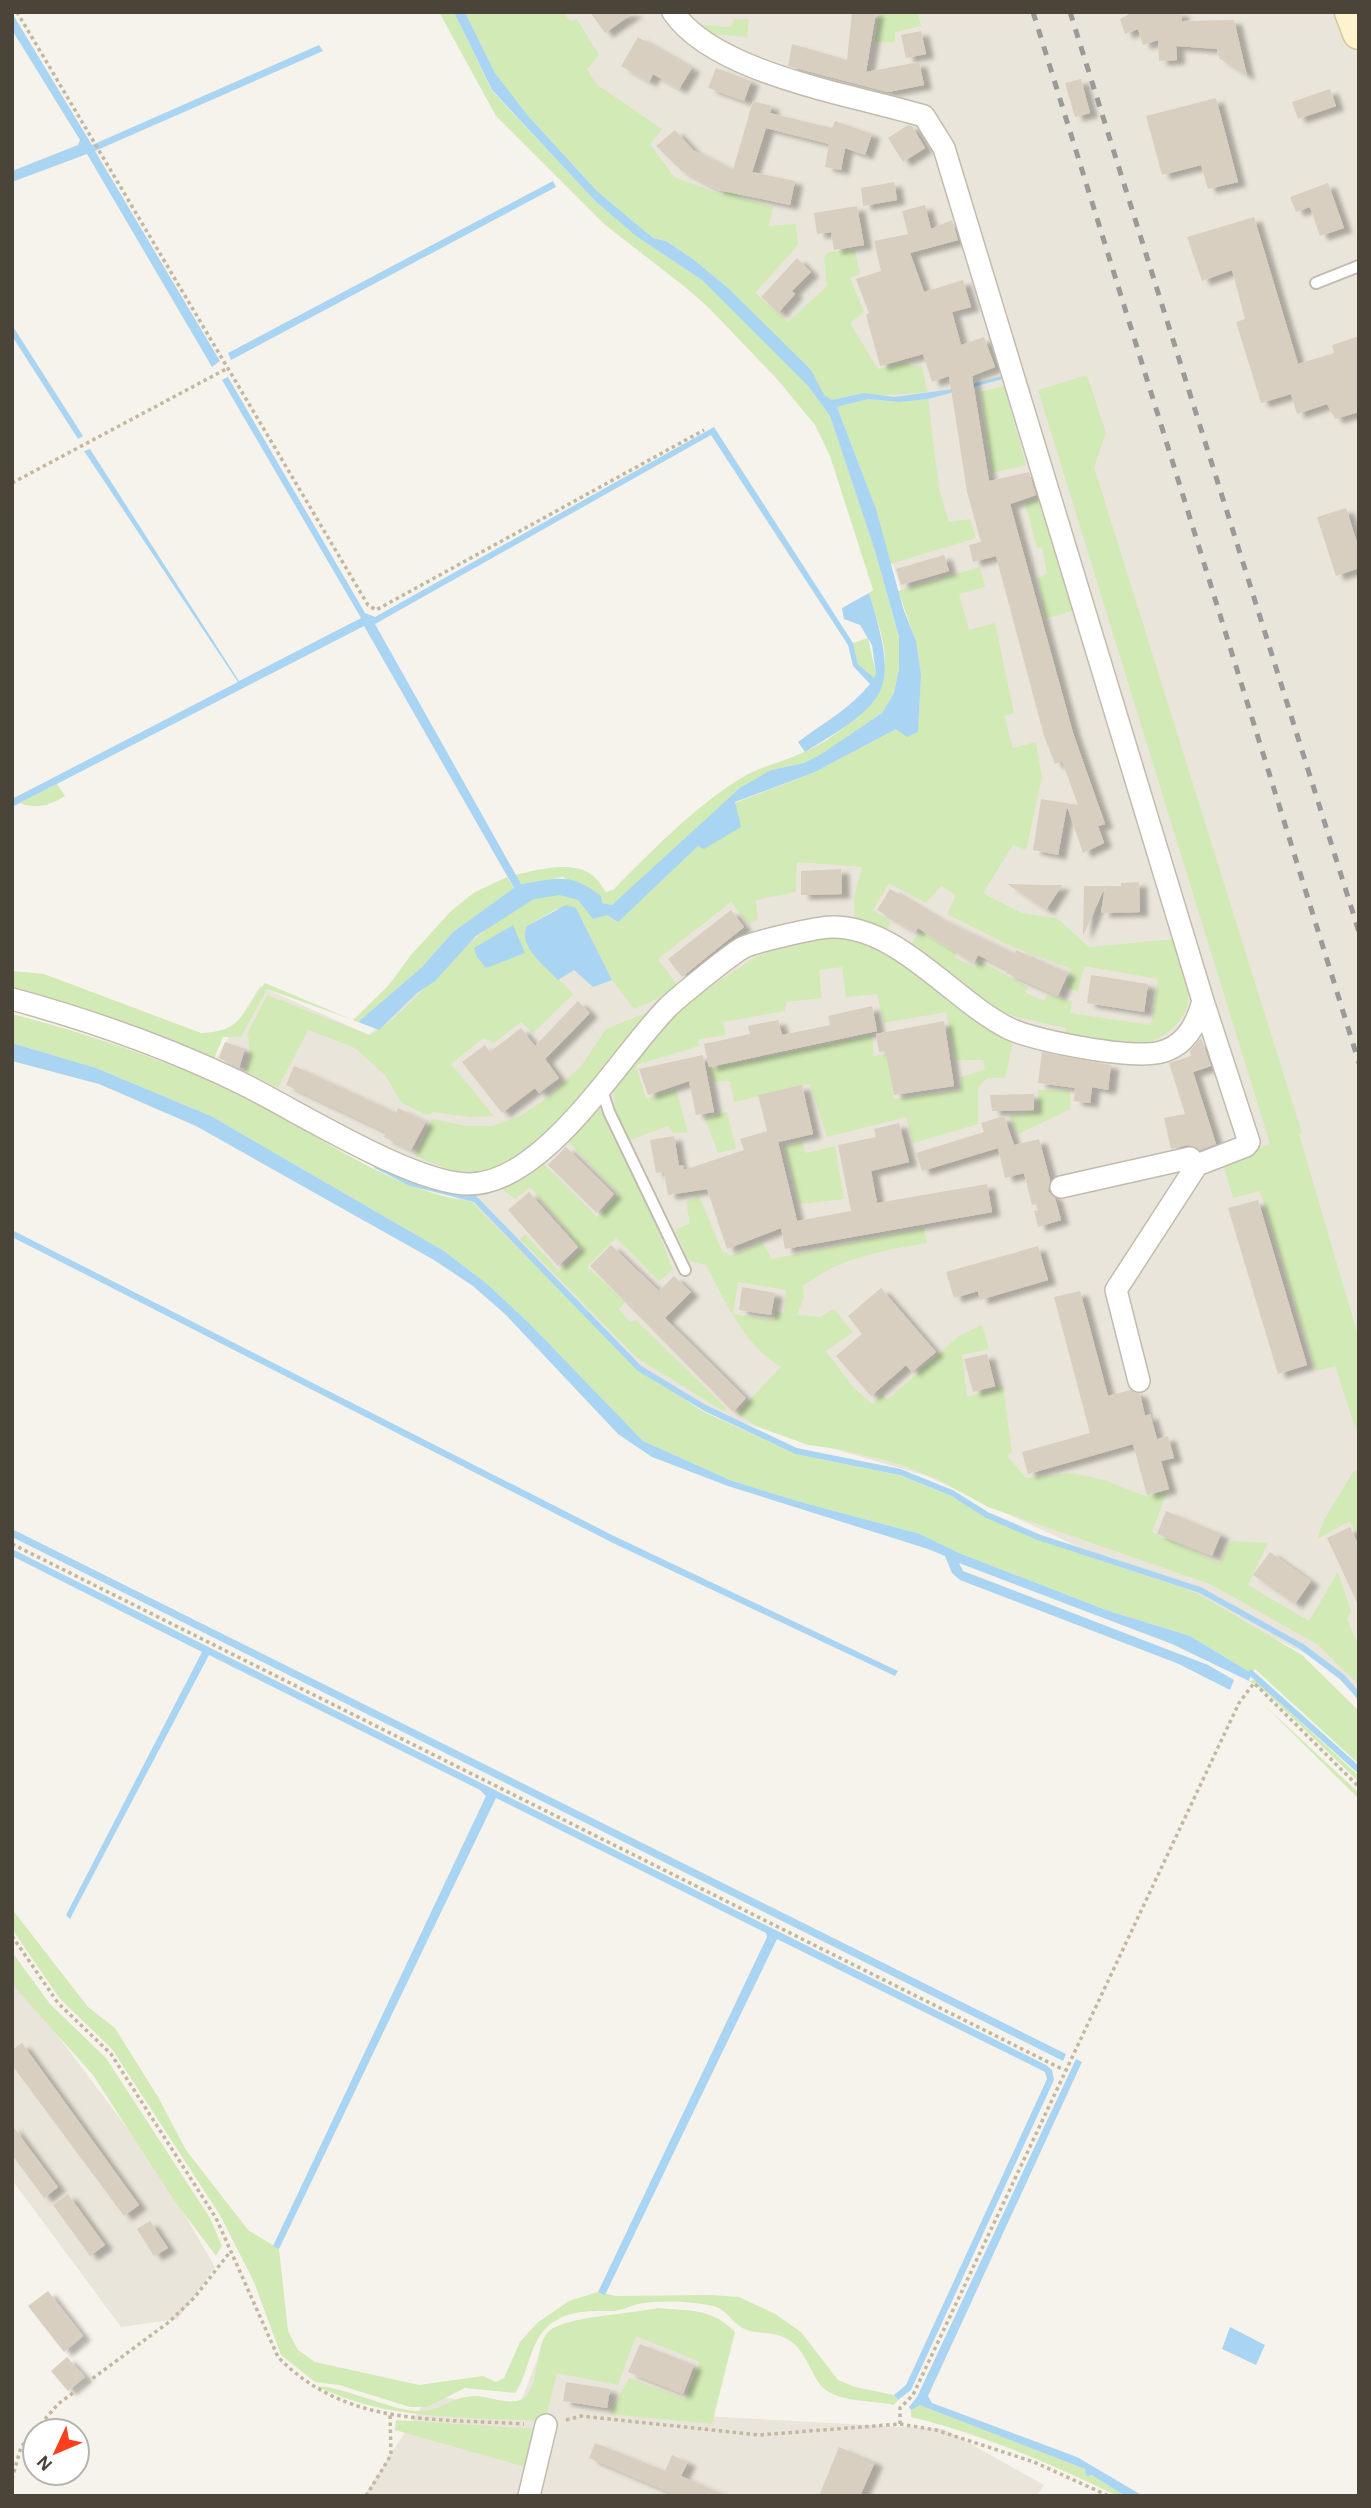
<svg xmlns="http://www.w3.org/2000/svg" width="1371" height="2508" viewBox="0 0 1371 2508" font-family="'Alegreya Sans',sans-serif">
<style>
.residential{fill:#eae5da}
.green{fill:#d2eab5;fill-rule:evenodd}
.water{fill:#a9d4f2}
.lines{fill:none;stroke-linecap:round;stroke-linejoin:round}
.stream{stroke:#a9d4f2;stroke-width:6}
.building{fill:#d8cfc1;filter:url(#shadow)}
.service-casing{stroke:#c2bbae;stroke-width:14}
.minor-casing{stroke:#c2bbae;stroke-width:24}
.secondary-casing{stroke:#d6c79b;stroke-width:35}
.path{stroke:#c4b79f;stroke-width:3.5;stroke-dasharray:3.5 3.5;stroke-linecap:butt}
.service{stroke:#fff;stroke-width:10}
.minor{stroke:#fff;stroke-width:21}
.secondary{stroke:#fff3cd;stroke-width:32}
.rail{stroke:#9a9a9a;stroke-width:5;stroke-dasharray:9 9;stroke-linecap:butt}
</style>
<defs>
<filter id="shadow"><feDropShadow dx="8" dy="4.5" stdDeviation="2" flood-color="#0004"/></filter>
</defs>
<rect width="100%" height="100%" fill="#f6f3ec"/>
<path class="residential" d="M472,12h887v1685l-35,-35 -397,-186 -204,-59 -112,-69 -137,-140 -263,-142 49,-80 109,49 110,-101 142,-12 274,-181 26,-42 -7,-70 -70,-213z
M12,1982l34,38 114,152 55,95 -37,52 -57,8 -109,-147z
M582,2321l136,31 -16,64 242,13 100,56 -7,11h-673l65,-101 89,14 25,-64z"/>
<path class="green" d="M439,12h15l38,79 103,110 41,35 66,44 106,106 22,30 45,135 24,87v30l-5,25 -12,20 -62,43 -16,7 -33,7 -159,135 -10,-2 -39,-26 -42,7 -6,-9c22,-5 58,-15 77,0 6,4 10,12 14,17l8,-3c38,-38 78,-80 124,-109 20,-13 42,-17 64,-27 17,-7 34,-19 49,-31 51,-39 34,-76 18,-129l4,-3 -43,-134 -15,-31 -38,-46 -68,-71 -24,-21 -81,-63 -108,-108z
M465,12h98l7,9 7,-2 22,36 -12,14 9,15 66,45 -12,15 24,33 49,18 3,-8 16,11 31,9 -4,19 27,-2 2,21 -43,48 33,29 39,-36 -3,-29 5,-5 26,-2 5,24 -10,4 14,34 -14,11 28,46 29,-7 4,4h11l5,26c-32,4 -63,2 -95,8l-9,-5 -12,-25 -83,-82 -35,-29 -27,-18 -13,-3 -56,-47 -68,-74 -34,-44z
M879,12h39l3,14 -26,6v10h-20z
M734,19h15l-2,18 -45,-4 -10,-9 39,3z
M1087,375l19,58 -12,34 208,666 -3,1 60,205v90l-3,1 -21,-64 -19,5 -56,-180 -27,7 -11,-37 48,-17 -232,-754z
M1004,386l22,79 -34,8 -11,-81z
M868,399l31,3 29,-3 11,90 10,33 21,-3 6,19 -86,26 -14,-55 -39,-102z
M1042,497l33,113 -30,9 -7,-41 9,-4 -5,-27 -5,1 -12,-45z
M980,567l5,20 -26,7 10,36 26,-7 19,90 -10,3 9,32 23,-6 6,36 -16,72 -13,-5 -30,48 38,20 36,5 32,29 87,-8c3,16 14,50 12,65 -2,9 -8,17 -14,23 -30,30 -73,14 -110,8l2,-7 -54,-12 -35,-16 -67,-53 9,-16 37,21 -1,6 20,9 5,-6 48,26 -2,6 18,8 3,-6 25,6 -2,12 81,12 7,-46 -74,-13 -6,26 -12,-5 5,-18 -63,-24 -61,-31 9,-19 -15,-9 -15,17 -37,-20 -16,27 18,12 -6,11 -30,-11 -1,-26 8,-29 -65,-5 -1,30 -40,8 2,19 -9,5 -18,-22 -73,57 22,30 -46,20 -22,-29 -29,-59 -26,-12 -30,17v20l46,48 -40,39 -12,-11 -27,21 -11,-5 -32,26 43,52 -24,1 -37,-5 -6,3 -25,-12 -17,-28 -30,-27 -47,-18 -30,58 -34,-17 6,-14 -2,-25 19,-37 103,40c52,-27 139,-166 206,-136 7,3 12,14 17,20l73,-45 32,-28 37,-43 80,-31 81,-43 22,3 3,-57 -5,-34 -18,-50z
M868,638l8,36 -2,4 -16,-14 -5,-21z
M57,784l8,12c-16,9 -27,14 -45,7z
M507,877l7,12 -61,43 -32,36 -63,54 -5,-2 -86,-31 -26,48h-18l-10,25 -201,-69v-22l32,3 157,59c42,-1 41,-22 64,-50l88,37 35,-34 23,-31 40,-44 24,-19z
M847,934l80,42 87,61 -9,41h-18l-9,10v36l-65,19 -7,-26 -79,20 -17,-53 -76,18 -4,-21 -16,1 -5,-13 163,-34 2,21 12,-2 8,45 67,-9v-13l24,-8 -2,-9h-27l-10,-48 -62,11 -7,-29 -31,3 -4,-30 -23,3 3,28 -36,4 -1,9 -62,11 3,13 -28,4 1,7 -63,19 10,34 30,-10 12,44h-15l-5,-7 -38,14 -14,-28 -3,-23 62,-77 16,-13 65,-42 35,-15z
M661,1007l-96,111 -55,49 -47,8 -48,-19 17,-37 35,7h25l28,-10 27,-18 35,-33 24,-36z
M12,1014c74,19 147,44 216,75 81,37 154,100 244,113l166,167 66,43 92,42 103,21 52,21 35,21 52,22 159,54 105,62 57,56v53l-104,-95 -4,4 -61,-37 -84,-26 -147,-57 -39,-19 -123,-33 -67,-21 -87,-39 -115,-119 -42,-39 -42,-32 -233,-135 -115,-48 -84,-25z
M1038,1090h32v19l-53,26 -7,-20 29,-4z
M596,1106l7,7 55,117 15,40 -14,11 -43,-43 -29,29 38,35 -6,7 11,13 6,-2 90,88 -1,4 -88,-54 -117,-119 5,-5 34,37 23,-22 -52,-62 -15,12 -12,-9 37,-30 57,57 22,-22 -50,-53 4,-14z
M727,1112l9,37 -18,4 -13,-35z
M802,1142l4,11 29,-7 9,53 -45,5 -15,-58z
M699,1196l23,55 9,5 31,-14 10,17 152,-31 3,15c-46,8 -86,14 -124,43l1,11 -7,18 23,2 14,-8 19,23 -27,19 26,35 20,18 11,-10 4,6 72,-64 23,-11 7,24 -27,6 5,42 36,-11 9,66 -5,4 19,22 46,-5 32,7 41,16 22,-4 -15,40 67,31 12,-22 37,2 -20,42 61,36 29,-49 13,39 -4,8 12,28v38l-42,-41 -107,-60 -222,-77 -51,-28 -38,-15 -60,-15 -31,-4 -52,-19 -19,-13 44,-46c-35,-20 -57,-67 -75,-102l-17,-4 -14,-31 15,-7 -4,-21zM738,1282l48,8 -2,23 -8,-2 -2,9 -41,-6z
M1359,1469v71l-9,-19 -33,18 7,-19 29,-48z
M1255,1680l104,96v6l-92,-89 -18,-12z
M1262,1703l97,90v6l-3,-3z
M12,1909l76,98 27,21 43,69 28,53 62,80 31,19 9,82 10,19 17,12 104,23 64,-9 13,6 8,-4 16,-36 17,-19 32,-22 29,-9 18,4 95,-1 28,2 36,17 26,18 37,48 17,7 39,8 4,5 -4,5c-21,-5 -62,-2 -75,-22 -9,-13 -14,-30 -26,-40 -15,-13 -30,-8 -46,-13 -13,-4 -20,-21 -34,-24 -22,-5 -53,-6 -75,-2 -8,2 -17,7 -26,7 -22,0 -47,-1 -65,16 -18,17 -18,46 -32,66l-50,-5 -38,19h-17l-71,-22 -24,-3 -34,-27 -27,-73 -34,-67 -108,-166 -52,-50 -48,-70z
M12,1952l38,52 56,54 104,160 12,28 -6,10 -42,-56 -81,-125 -81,-91z
M658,2308c32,3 54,0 77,24l-23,92 -102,-10 19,-36 56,21 15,-37 -64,-26 -18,49 -61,-12 -12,48c-77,-4 -156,0 -227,-34 14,-4 73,23 97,24 24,2 37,-15 60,-15 15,0 33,10 47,3 19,-10 11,-53 27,-68 18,-15 83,-17 109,-23z
M919,2404l166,65 1,7 6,-1 33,21h-8c-67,-33 -133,-61 -206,-79v-7z
M396,2420l144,9 -11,39 -134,-38z"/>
<path class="water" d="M454,12h11l30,61 34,44 68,74 56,47 13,3 27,18 35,29 83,82 13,25 8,5 32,-7 30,4 59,-8 49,-13 1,3 -75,20 -29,3 -31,-3 -31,8 39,102 27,99 13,33 5,34 -3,57 -11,5 -11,-8 -81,43 -80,30 6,25 -37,22 -6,-3 -80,76 -11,-7 -14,4 -15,-19 -19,-5 -25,4 -58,37 -41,45 -18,12 -38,37 -21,-8 63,-54 32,-36 61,-44 -150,-262 -352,181v-8l226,-117 -154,-231 6,-2 149,232 122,-63 -139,-238 6,-3 137,236 10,4 339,-190 139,216 5,21 16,14 2,-4 -4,-29 -12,-20 -16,-6 -2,-11 27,-15c30,98 22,107 -64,159l-7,-10c25,-19 53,-34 72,-58l-17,-18 -5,-21 -137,-210 -336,189 146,260c35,-6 50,-12 80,12l1,7 10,2 128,-117 31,-18 33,-7 16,-8 62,-42 12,-20 5,-25v-31l-24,-86 -45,-135 -22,-30 -106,-106 -66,-44 -41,-35 -103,-111z
M12,13l80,132 227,-100 4,6 -228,100 125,210 -8,6 -125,-213 -75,28v-11l66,-26 2,-5 -68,-110z
M553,181l3,6 -325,173 -3,-7z
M12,325l71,111 -5,3 -66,-103z
M566,905l10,3 36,72 -19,7 -19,-17 -16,10c-13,-14 -41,-34 -31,-54z
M513,925l12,28 -39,15 -9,-11 -3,-9z
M12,1043l84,25 115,48 233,135 42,32 42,39 115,119 87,39 67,21 123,33 39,19 147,57 84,26 61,37 -2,8 -77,-37 -213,-81 4,8 245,94 26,15 -4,10 -51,-26 -219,-84 -8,-7 -7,-17 -17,-7 -200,-63 -76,-29 -34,-23 -112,-119 -33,-29 -39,-26 -238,-134 -97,-42 -87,-23z
M12,1230l602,306 284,135 -3,5 -282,-133 -601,-306z
M12,1529l1054,525 -3,7 -1051,-524z
M12,1549l1034,516 6,5 2,10 -143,310 -13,10 -4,-5 12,-10 141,-306 -2,-7 -268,-133 -172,356 -7,-3 169,-355 -1,-4 -270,-135 -217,451 -6,-3 213,-450 -6,-6 -271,-135 -139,264 -4,-4 136,-263 -190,-96z
M1076,2059l6,3 -154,334 4,7 145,54 66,39h-18l-33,-21 -6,1 -1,-7 -165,-64 -9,5 -2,-3 8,-10z
M1230,2327l35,18 -9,20 -34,-16z"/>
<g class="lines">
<path class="stream" d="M377,1166l34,17 64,16 164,169 66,40 91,43 104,21 52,21 35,22 51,22 162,53 101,56 41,31 17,19
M1251,1673l108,97"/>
</g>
<path class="building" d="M590,12h45l-30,21z
M852,12h24l-10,60 53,-10 5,23 -36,7 -100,-26 4,-22 55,16z
M1133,12h48l1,9 52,-1 13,56 -28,-18 -2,-9 -41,-3 1,14 -18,1 -1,-21 -15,5 -5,-16 -13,5 -5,-15z
M921,31l5,23 -20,4 -5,-23z
M638,37l54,31 -13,21 -26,-15 -4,8 -28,-16z
M716,68l35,13 -7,20 -36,-13z
M1081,79l9,34 -15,4 -10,-34z
M1330,89l6,17 -38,13 -6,-17z
M1216,98l22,84 -30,7 -7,-24 -39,10 -16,-59z
M753,101l19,5 -2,7 62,15 3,-7 37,13 -7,21 -20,-7 -4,22 -16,-3 4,-23 -63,-16 -14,44 43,9 -5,24 -72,-15 -36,-19 -26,-25 19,-16 18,20 40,20z
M908,125l4,1 13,22 -22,14 -15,-24z
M894,182l3,18 -34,6 -2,-18z
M1328,183l16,45 -24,8 -10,-29 -14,5 -6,-15z
M925,205l6,24 21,-9 6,20 -48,13 14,39 39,-12 8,27 -19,5 9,33 23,-8 11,30 -23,9 17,105 40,-9 7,23 -26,9 63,229 32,91 -7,2 6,17 -21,10 -16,-47 -9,49 -25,-5 8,-51 37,6 -16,-44 -7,3 -11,-28 -48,-180 -23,6 -4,-17 12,-3 -14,-50 -18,-116 -17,6 -9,-28 -43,12 -14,-51 3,-2 -13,-34 25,-8 -7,-30 34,-7 -6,-23z
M857,206l7,39 -30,5 -3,-18 -14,2 -3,-21z
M1254,217l44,147 36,-11 -2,-8 27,-9v76l-24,7 -8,-15 -30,10 -6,-20 -30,9 -25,-81 9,-3 -13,-49 -30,11 -15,-44z
M797,258l14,14 -19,19 3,3 -17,19 -17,-16z
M1346,508l13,41v19l-23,8 -19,-59z
M944,555l5,16 -48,14 -5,-16z
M841,869l1,25 -41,1v-24z
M1139,882l1,30 -39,1 4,-26 -22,49 1,-50h37v-3z
M1007,884l37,1h18l-16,25z
M890,889l49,29 76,36 1,-4 52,23 -10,23 -52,-23 2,-3 -30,-15 -4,8 -56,-35 -3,4 -38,-22z
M731,910l13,17 -62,50 -14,-18z
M1091,975l57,9 -4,28 -57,-9z
M578,1001l12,12 -45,46 14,19 -20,15 -4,-5 -33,25 -40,-51 23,-17 5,7 31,-24 14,18z
M872,1006l5,25 -168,36 -5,-23 46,-10 -2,-8 30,-6 4,15 48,-10 -2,-9z
M944,1021l10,65 -60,9 -9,-44 -6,1 -3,-18z
M1201,1038l10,28 -18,6 23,72 -16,6 -12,-5 -17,4 -7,-31 21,-4 -16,-51 22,-7 -1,-5z
M225,1042l20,7 -6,19 -20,-10z
M1042,1052l69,13 -3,25 -16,-3 -2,16 -16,-2 1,-13 -37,-5z
M703,1055l11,57 -18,3 -7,-34 -41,14 -9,-26z
M294,1066l102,47 2,-5 28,14 -15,28 -27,-13 2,-5 -100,-47z
M802,1085l11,49 -35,8 19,79 54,-10 -13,-66 38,-8 -2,-8 25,-6 10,39 -38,9 6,32 110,-19 5,28 -207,37 -4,-21 -54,21 -20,-60 -39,6 -4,-23 -8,1 -6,-33 24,-4 5,30 4,-1 1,5 60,-20 -4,-11 27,-8 -9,-36z
M1034,1094v16l-42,1 -2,-16z
M1004,1116l10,29 25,-6 11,41 -2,11 7,7 6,22 -23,7 -4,-16 4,-1 -2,-6 -4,1 -8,-32 -19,5 -7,-30 -76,23 -6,-18 68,-21 -3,-9z
M566,1147l48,47 -17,19 -49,-48z
M529,1192l49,55 -20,19 -50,-56z
M1258,1200l49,165 -29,9 -50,-166z
M611,1245l48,46 15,-15 17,16 -26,26 81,80 -13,14 -143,-146z
M1038,1246l10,34 -68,20 -2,-9 -24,7 -8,-26z
M742,1287l33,6 -4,22 -32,-5z
M881,1288l55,64 -24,20 -6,-7 -35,31 -35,-40 26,-22 -14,-18z
M1080,1291l28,105 22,-6 10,4 5,22 5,-2 7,25 11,-3 6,22 -13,3 8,28 -22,6 -14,-51 -105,30 -6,-22 68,-19 -36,-136z
M987,1354l8,32 -22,6 -9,-33z
M1166,1511l55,23 -9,22 -55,-22z
M1350,1527l9,19v61l-32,-69z
M1270,1552l41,29 -16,23 -42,-29z
M22,2043l117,162 -15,11 -112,-151v-15z
M12,2125l46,62 -14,11 -32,-43z
M68,2194l37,51 -15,11 -37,-51z
M150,2221l18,27 -14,8 -17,-27z
M48,2291l35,45 -19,16 -36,-46z
M640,2344l54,21 -11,29 -55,-22z
M67,2357l18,20 -17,14 -17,-20z
M566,2382l44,7 -3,19 -44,-7z
M595,2443l70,28 7,-16 16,7 -7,14 46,20h-49l-89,-38z
M839,2447l36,15 -15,34h-41z"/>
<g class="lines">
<defs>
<path id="service" d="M1316,283l43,-17
M602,1090l7,22 76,158"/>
<path id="minor" d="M12,999c77,21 157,49 229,84 55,27 171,101 228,101 76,0 150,-127 198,-176 10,-10 65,-55 77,-61 14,-6 73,-20 88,-20 67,-1 122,75 178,102 28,12 122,31 151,23 24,-6 36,-28 42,-51l-259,-853 -20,-32c-70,-21 -209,-42 -251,-104
M1061,1187l129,-29 7,7
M1139,1381l-23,-91 81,-125 49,-19 3,-4 -46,-141
M529,2496l17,-71"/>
<path id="secondary" d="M1351,12l8,21"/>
</defs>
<use href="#service" class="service-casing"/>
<use href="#minor" class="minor-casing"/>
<use href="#secondary" class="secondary-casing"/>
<path class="path" d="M17,12l351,593 8,5 328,-180
M12,483l216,-115
M12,1544l1052,526
M12,1936l46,67 53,51 105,164 62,139c68,70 156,61 246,67
M566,2420l15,-4 178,19 141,-11 36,6 98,32 75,34
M900,2424v-16l13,-13 326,-692 15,-20 105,104
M12,2479l9,-32 37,-43 111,-82 25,-24 36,-46
M366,2496l25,-41 -1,-40"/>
<use href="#service" class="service"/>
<use href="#minor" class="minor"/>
<use href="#secondary" class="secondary"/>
<path class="rail" d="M1033,12l326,1051
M1070,12l289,920"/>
</g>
<rect width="1371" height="2508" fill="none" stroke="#4b4439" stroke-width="28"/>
<g transform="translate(56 2452) rotate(226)"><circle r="33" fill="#ffffff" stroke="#b7b4b0" stroke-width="2"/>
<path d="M0-5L12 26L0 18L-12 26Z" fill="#fc3f1d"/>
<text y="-10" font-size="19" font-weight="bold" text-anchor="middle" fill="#4b4439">N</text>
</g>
</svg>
